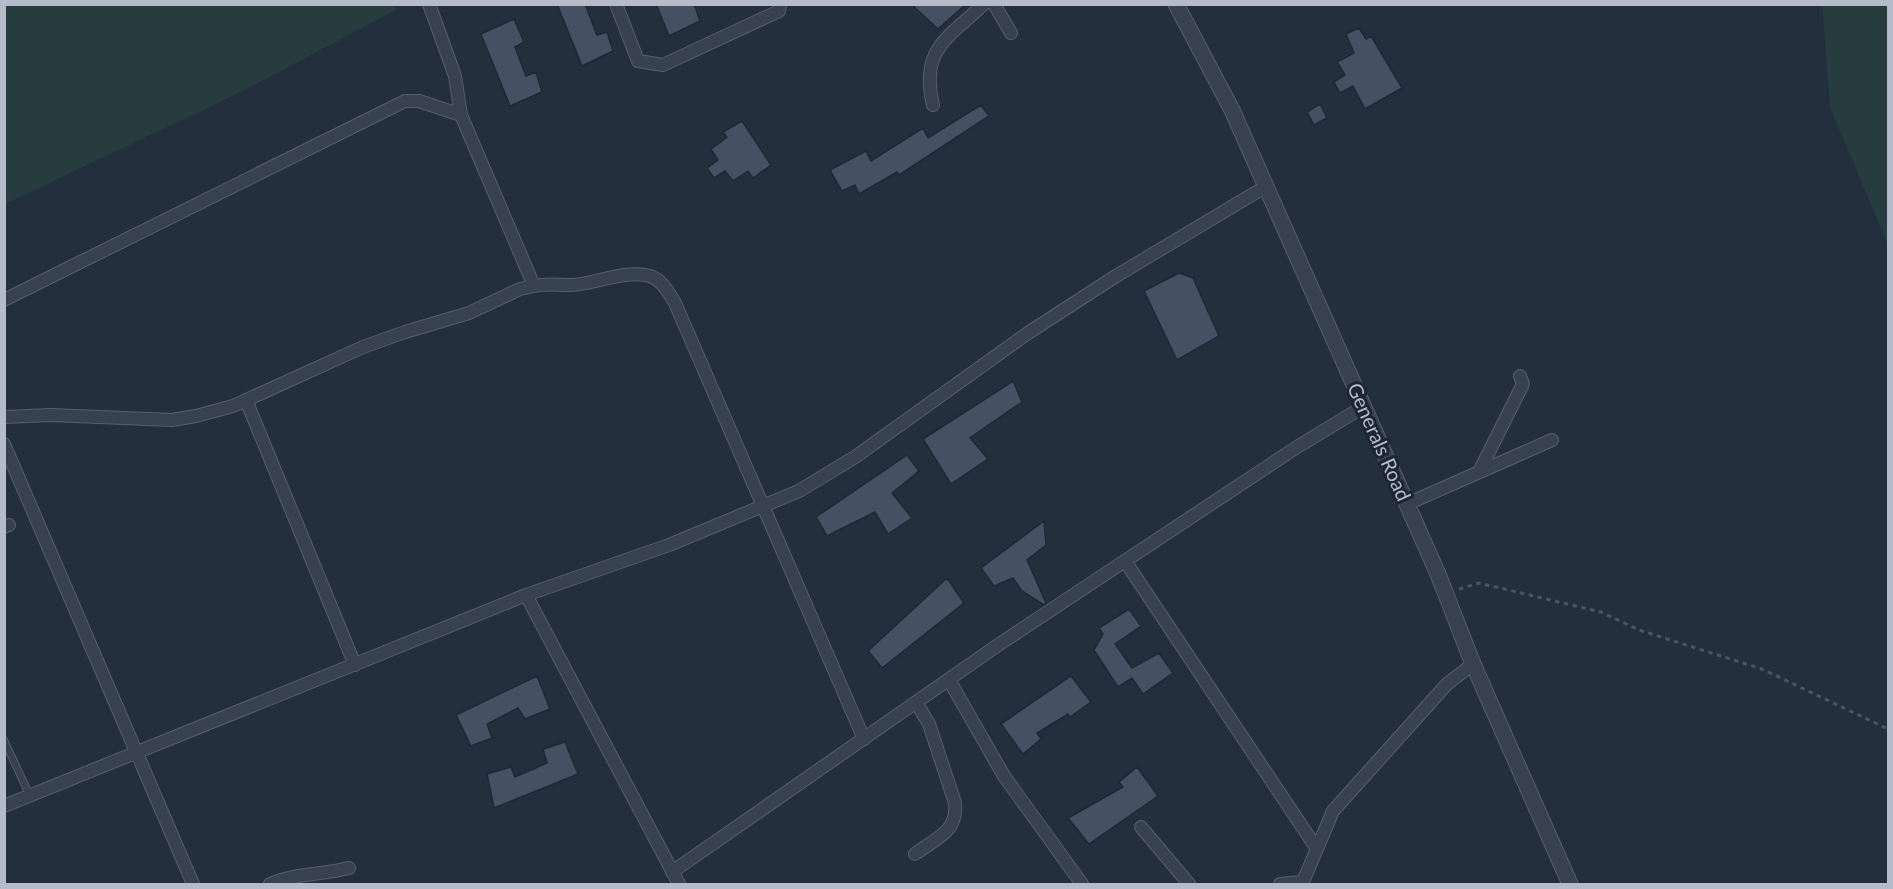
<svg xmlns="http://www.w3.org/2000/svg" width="1893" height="889" viewBox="0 0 1893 889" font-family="Lato,sans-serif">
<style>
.green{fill:#263c3f}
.building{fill:#455162;stroke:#1f2835;stroke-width:1.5}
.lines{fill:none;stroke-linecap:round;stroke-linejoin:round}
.service-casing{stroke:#565f6c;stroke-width:8}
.minor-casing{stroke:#565f6c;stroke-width:14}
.tertiary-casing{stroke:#565f6c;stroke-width:17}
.path{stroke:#44595c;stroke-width:3;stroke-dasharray:4.5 4.5;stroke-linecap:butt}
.service{stroke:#38414e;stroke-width:6}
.minor{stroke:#38414e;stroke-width:12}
.tertiary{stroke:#38414e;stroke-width:15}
.labels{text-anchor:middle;stroke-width:6;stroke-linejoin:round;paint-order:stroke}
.street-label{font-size:20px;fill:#b4bcc9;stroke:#1d2633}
</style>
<rect width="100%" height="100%" fill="#242f3e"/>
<path class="green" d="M5,4h389l2,6 -155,82 -236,112z
M1822,5h66v240l-58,-138z"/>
<path class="building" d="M557,4h28l12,31 10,-3 6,19 -31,15z
M656,4h38l6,17 -31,15z
M911,4h55l-28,25z
M514,19l10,23 -9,5 11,29 10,-4 6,20 -32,14 -29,-72z
M1359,28l7,11 5,-3 31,52 -37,21 -12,-23 -13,7 -6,-11 11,-7 -8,-13 17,-9 -8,-19z
M1320,104l7,14 -13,7 -7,-13z
M981,105l8,11 -90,59 -2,-3 -38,22 -4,-9 -13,6 -12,-21 36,-19 5,10 52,-33 5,10z
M742,121l29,44 -18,13 -5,-7 -15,10 -8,-10 -11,7 -7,-10 11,-8 -7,-11 16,-12 -4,-5z
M1179,273l14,5 26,58 -42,24 -33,-69z
M1013,381l9,21 -52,36 18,21 -37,25 -28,-45z
M907,455l12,16 -27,22 20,25 -24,16 -13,-22 -48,24 -11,-19z
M1044,521l2,24 -19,15 19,43 -2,2 -22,-14 -9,-13 -19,8 -13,-18z
M947,578l17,25 -82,65 -14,-17z
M1129,609l12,17 -26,18 17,24 27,-15 14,20 -30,21 -11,-16 -14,9 -24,-37 9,-16 -4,-6z
M537,676l13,33 -25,10 -7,-11 -31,16 5,14 -21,8 -15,-31z
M1071,676l20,26 -21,15 -2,-3 -31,19 4,6 -18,15 -22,-30z
M565,742l13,32 -84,34 -7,-34 24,-7 4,10 32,-14 -4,-14z
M1137,767l21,29 -69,48 -21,-26 55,-31 -4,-5z"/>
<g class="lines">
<defs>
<path id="service" d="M4,740l26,56"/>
<path id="minor" d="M429,4l26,72 6,39 73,171c14,-3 24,-1 37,-1 25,-1 54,-16 79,-9 12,4 19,17 25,27l189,436
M616,4l22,57 25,4 116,-54 1,-7
M994,4l17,29
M933,105c-13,-56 14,-66 51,-101
M4,300l401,-199h14l42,14
M246,400l109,265
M4,417l47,-2 121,5 24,-4 37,-10 130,-59 42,-15 64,-19 51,-24 14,-3
M4,444l189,440
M1479,472l44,-88 -3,-8
M1407,504l145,-64
M4,527l5,-2
M1125,561l192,288
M526,595l153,289
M949,680l55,96 78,108
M4,806l522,-211 143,-50 130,-54 56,-34 173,-124 88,-57 149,-89
M1141,827l48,57
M915,854c21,-16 43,-22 40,-51l-26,-79 -13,-22
M672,872l329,-229 296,-196 66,-40
M270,884c25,-11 52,-9 79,-16
M1280,884l23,-2
M1302,884l31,-73 114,-127 26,-20"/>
<path id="tertiary" d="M1176,4l56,106 206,464 35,90 97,220"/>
</defs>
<use href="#service" class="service-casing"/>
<use href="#minor" class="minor-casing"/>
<use href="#tertiary" class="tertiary-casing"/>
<path class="path" d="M1459,589l20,-6 122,29 38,18 123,39 126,60"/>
<use href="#service" class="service"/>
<use href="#minor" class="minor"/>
<use href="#tertiary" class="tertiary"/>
</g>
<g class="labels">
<g class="street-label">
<text transform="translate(1379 442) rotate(66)" y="7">Generals Road</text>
</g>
</g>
<rect width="1893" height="889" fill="none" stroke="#b4bcc9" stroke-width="12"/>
</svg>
